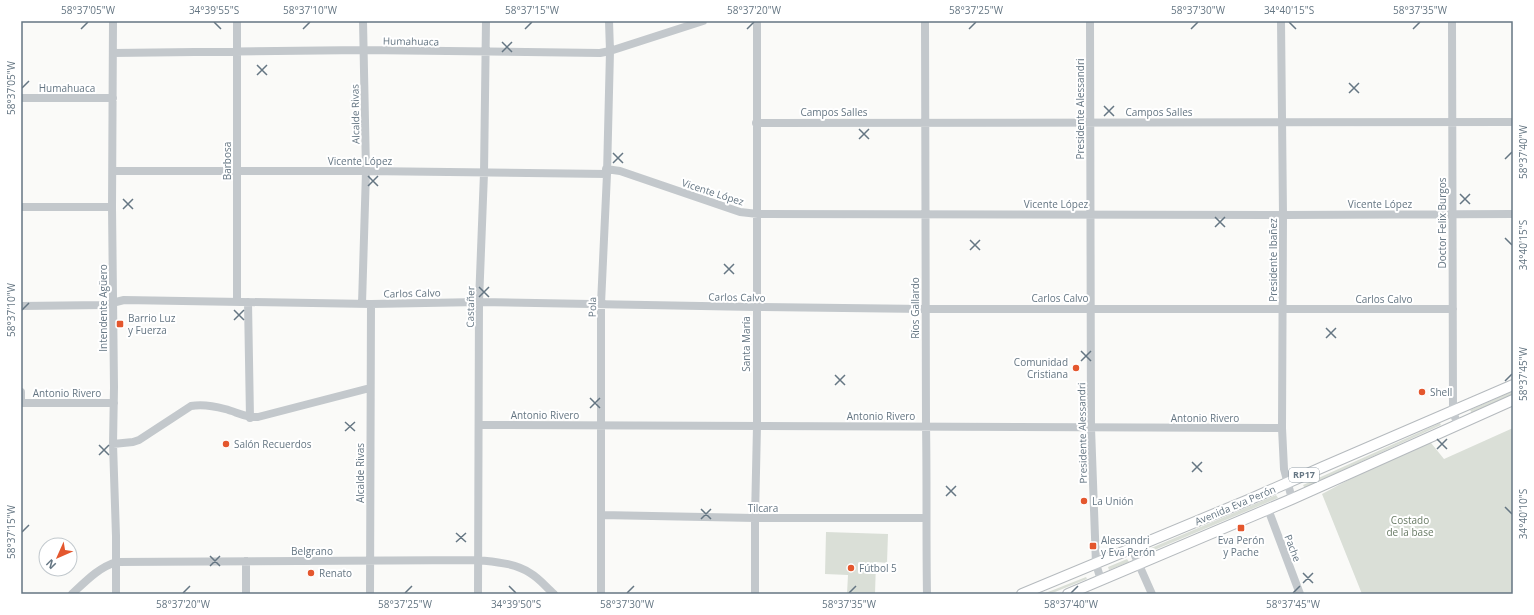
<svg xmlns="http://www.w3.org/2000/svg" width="1534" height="615" viewBox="0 0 1534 615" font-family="'Open Sans',sans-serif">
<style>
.green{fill:#dadfd7}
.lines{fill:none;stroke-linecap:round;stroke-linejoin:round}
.major-casing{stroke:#b5babe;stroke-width:12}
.minor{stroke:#c3c8cc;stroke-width:8}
.major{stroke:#fff;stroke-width:10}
.ticks{fill:none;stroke:#657683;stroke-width:1.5}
.poi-dot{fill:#e4572e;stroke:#fff;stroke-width:1.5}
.labels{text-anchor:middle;stroke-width:4;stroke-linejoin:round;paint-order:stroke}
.shield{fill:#fff;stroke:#939fa8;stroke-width:1}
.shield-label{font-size:9px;font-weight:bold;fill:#657683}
.street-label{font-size:10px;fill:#657683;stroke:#fff}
.poi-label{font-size:10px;fill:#657683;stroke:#fff;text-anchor:start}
.park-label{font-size:10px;fill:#687a64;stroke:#fff}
.neatline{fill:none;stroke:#657683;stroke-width:1.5}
.ticks-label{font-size:10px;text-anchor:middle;fill:#657683}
</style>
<rect width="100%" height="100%" fill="#fafaf8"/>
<path class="green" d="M1513,391v3l-41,19 -2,-3z
M1440,423l1,2 -135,62h-2l-1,-2z
M1513,428v166h-151l-40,-100 105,-56 17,21z
M1276,495l2,3 -133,56 -1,-3z
M826,532l62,2 -1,29 -11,-1 -1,32h-28l1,-19 -23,-1z
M1127,559l2,3 -20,8 -1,-3z
M1086,577l1,2 -37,15h-7z"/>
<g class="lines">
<defs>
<path id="major" d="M1022,594l231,-96 70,-31 190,-82
M1068,594l224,-95 221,-99"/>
</defs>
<use href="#major" class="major-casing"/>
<path class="minor" d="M113,21l-1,186 2,180 -1,57 3,92v58
M925,21c0,135 1,269 1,404 1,56 0,113 1,169
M1090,21l1,407 5,136 5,16
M1281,21l2,194 -1,213 2,41 8,30
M1452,21l1,391 5,13
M113,53l251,-3 236,3 10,-2 93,-30
M21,98h92
M756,123l757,-1
M606,169l14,2 120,41 18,2 525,1 230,-1
M113,171h253l241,3
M21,207h91
M237,302v-281
M248,302l2,116
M362,304l4,-133 -3,-150
M21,306l83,-1 20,-5 247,4 108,-2 277,5 169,2h528
M21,392v11
M21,403h93
M480,425l802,3
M113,444l20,-2 6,-2 52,-34c11,-2 23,0 34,3 12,3 21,9 33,8l112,-29
M1268,509l32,85
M601,515l154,3h170
M1132,549l20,45
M72,594c14,-13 26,-26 44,-32l362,-2c17,2 37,3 52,13 9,5 16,14 24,21
M246,594v-33
M370,594l1,-290
M478,594l1,-292 5,-129 2,-152
M601,594v-290l6,-130 3,-123 -1,-30
M755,594v-76l2,-92v-405"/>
<use href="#major" class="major"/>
</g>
<path class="ticks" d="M214,22l7,7M1289,22l7,7M81,29l7,-7M303,29l7,-7M525,29l7,-7M747,29l7,-7M969,29l7,-7M1191,29l7,-7M1413,29l7,-7M502,42l10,10M502,52l10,-10M257,65l10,10M257,75l10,-10M1349,83l10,10M22,88l7,-7M1349,93l10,-10M1104,106l10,10M1104,116l10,-10M859,129l10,10M859,139l10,-10M613,153l10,10M1505,159l7,-7M613,163l10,-10M368,176l10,10M368,186l10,-10M1460,194l10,10M123,199l10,10M1460,204l10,-10M123,209l10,-10M1215,217l10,10M1215,227l10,-10M1505,238l7,7M970,240l10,10M970,250l10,-10M724,264l10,10M724,274l10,-10M479,287l10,10M479,297l10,-10M22,310l7,-7M234,310l10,10M234,320l10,-10M1326,328l10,10M1326,338l10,-10M1081,351l10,10M1081,361l10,-10M835,375l10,10M1505,381l7,-7M835,385l10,-10M590,398l10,10M590,408l10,-10M345,422l10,9M345,431l10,-9M1437,439l10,10M99,445l10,10M1437,449l10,-10M99,455l10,-10M1192,462l10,10M1192,472l10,-10M946,486l10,10M946,496l10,-10M1505,507l7,7M701,509l10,10M701,519l10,-10M22,532l7,-7M456,533l10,9M456,542l10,-9M210,556l10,10M210,566l10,-10M1303,573l10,10M1303,583l10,-10M509,586l7,7M183,593l7,-7M405,593l7,-7M627,593l7,-7M849,593l7,-7M1071,593l7,-7M1293,593l7,-7"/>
<g class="poi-dot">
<rect x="116" y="320" width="8" height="8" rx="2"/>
<circle cx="1076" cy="368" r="4"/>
<circle cx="1422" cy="392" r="4"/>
<circle cx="226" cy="444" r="4"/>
<circle cx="1084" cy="501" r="4"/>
<rect x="1237" y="524" width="8" height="8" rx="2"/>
<rect x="1089" y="542" width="8" height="8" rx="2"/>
<circle cx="851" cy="568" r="4"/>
<circle cx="311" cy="573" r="4"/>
</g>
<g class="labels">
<rect class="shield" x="1289" y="468" width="30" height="14" rx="3"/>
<g class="shield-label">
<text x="1304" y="478">RP17</text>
</g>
<g class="street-label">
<text transform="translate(411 41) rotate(1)" y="4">Humahuaca</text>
<text x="67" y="92">Humahuaca</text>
<text transform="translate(1080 109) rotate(-90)" y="4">Presidente Alessandri</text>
<text x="834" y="116">Campos Salles</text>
<text x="1159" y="116">Campos Salles</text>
<text transform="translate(355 114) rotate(-91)" y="4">Alcalde Rivas</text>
<text transform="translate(227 161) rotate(-90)" y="4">Barbosa</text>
<text x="360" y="165">Vicente López</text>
<text transform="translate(713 192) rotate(18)" y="4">Vicente López</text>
<text x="1056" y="208">Vicente López</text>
<text x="1380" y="208">Vicente López</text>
<text transform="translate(1442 223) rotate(-90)" y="4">Doctor Felix Burgos</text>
<text transform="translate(1273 260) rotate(-90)" y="4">Presidente Ibañez</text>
<text transform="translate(412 293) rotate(-1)" y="4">Carlos Calvo</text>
<text transform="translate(737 297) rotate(1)" y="4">Carlos Calvo</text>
<text x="1060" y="302">Carlos Calvo</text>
<text x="1384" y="303">Carlos Calvo</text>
<text transform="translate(470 307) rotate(-89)" y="4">Castañer</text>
<text transform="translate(592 307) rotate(-89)" y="4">Pola</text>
<text transform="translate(103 308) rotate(-90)" y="4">Intendente Agüero</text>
<text transform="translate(915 308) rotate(-90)" y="4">Ríos Gallardo</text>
<text transform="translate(746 344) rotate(-90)" y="4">Santa María</text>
<text x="67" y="397">Antonio Rivero</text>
<text x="545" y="419">Antonio Rivero</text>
<text x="881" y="420">Antonio Rivero</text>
<text x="1205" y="422">Antonio Rivero</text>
<text transform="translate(1082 433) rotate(-91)" y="4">Presidente Alessandri</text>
<text transform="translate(360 473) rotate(-90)" y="4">Alcalde Rivas</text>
<text transform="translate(1235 505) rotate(-23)" y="4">Avenida Eva Perón</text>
<text x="763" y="512">Tilcara</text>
<text transform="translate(1293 548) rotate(69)" y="4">Pache</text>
<text x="312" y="555">Belgrano</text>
</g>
<g class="poi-label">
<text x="128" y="322">Barrio Luz<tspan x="128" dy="12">y Fuerza</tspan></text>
<text x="1068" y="366" text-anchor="end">Comunidad<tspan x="1068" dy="12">Cristiana</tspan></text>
<text x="1430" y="396">Shell</text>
<text x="234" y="448">Salón Recuerdos</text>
<text x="1092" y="505">La Unión</text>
<text x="1101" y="544">Alessandri<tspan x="1101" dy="12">y Eva Perón</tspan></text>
<text x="1241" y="544" text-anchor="middle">Eva Perón<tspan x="1241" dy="12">y Pache</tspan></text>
<text x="859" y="572">Fútbol 5</text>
<text x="319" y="577">Renato</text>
</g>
<g class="park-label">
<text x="1410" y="524">Costado<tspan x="1410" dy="12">de la base</tspan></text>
</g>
</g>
<rect width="1534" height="615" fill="none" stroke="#ffffff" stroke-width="44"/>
<g transform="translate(58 557) rotate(225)"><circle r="19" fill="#ffffff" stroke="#c1c8cd"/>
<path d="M0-3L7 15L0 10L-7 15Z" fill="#e4572e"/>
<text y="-6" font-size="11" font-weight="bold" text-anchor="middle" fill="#657683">N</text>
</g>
<rect x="22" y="22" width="1490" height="571" class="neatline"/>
<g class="ticks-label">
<text x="88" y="14">58°37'05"W</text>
<text x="214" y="14">34°39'55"S</text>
<text x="310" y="14">58°37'10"W</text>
<text x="532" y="14">58°37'15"W</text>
<text x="754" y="14">58°37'20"W</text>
<text x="976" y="14">58°37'25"W</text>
<text x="1198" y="14">58°37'30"W</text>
<text x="1289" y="14">34°40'15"S</text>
<text x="1420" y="14">58°37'35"W</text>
<text transform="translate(11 88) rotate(-90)" y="4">58°37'05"W</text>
<text transform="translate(1523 152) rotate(-90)" y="4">58°37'40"W</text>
<text transform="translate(1523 245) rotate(-90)" y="4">34°40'15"S</text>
<text transform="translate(11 310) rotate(-90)" y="4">58°37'10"W</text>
<text transform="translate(1523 374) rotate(-90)" y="4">58°37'45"W</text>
<text transform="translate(1523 514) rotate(-90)" y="4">34°40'10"S</text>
<text transform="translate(11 532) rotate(-90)" y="4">58°37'15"W</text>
<text x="183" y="608">58°37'20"W</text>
<text x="405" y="608">58°37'25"W</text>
<text x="516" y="608">34°39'50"S</text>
<text x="627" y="608">58°37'30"W</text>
<text x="849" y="608">58°37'35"W</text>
<text x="1071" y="608">58°37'40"W</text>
<text x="1293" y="608">58°37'45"W</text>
</g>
</svg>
